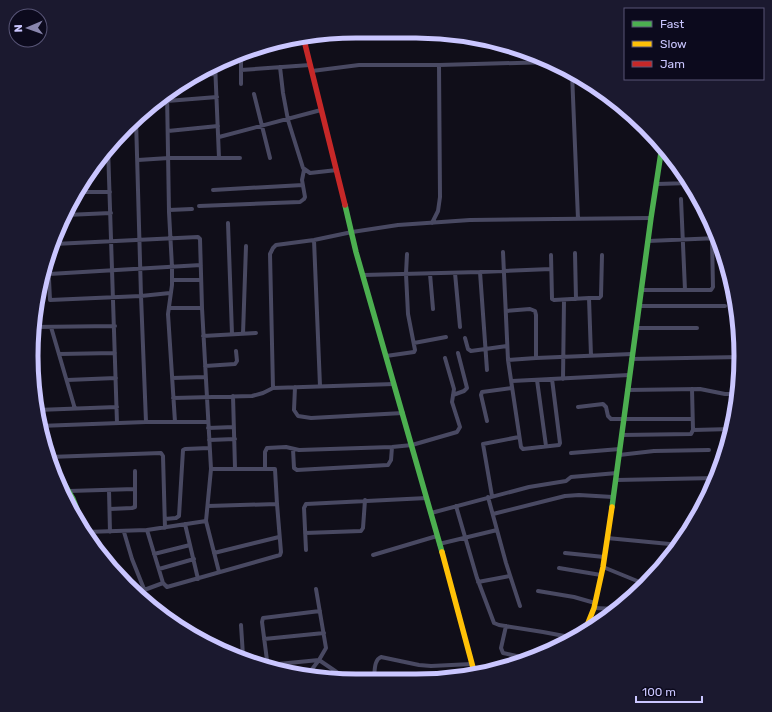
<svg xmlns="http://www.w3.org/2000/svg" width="772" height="712" viewBox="0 0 772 712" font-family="Rubik,sans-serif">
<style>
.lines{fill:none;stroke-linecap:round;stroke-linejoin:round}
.street{stroke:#494962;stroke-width:4}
.fast{stroke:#4caf50;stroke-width:5.5}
.slow{stroke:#ffc107;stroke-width:5.5}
.jam{stroke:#c62828;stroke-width:5.5}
.rim{fill:none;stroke:#cac6ff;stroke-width:5}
</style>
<rect width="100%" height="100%" fill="#100e19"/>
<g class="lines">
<path class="street" d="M333,33l47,-1
M241,55v29
M215,63l4,95
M280,67l3,26 5,27 15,48 7,5 27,-3
M241,70l69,-5
M312,71l47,-6h80l113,-3
M572,73l6,146
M195,75l20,-1
M167,93l2,119 3,55v18l-4,29 7,108
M254,94l16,64
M167,101l50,-4
M136,119l5,177 5,126
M168,131l50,-5
M219,137l102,-27
M108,147l9,276
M138,160l31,-2h71
M682,170v13
M657,184l33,-1
M213,190l90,-5
M76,192h34
M681,199l4,91
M199,206l101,-4 4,-3 1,-2 -3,-17 2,-10
M169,210l23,-1
M66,215l45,-2
M228,223l4,111
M432,223l6,-12 2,-14 -1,-132
M314,240l6,146
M648,241l70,-3
M54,244l144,-7 2,2 2,69 9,161 -5,52 13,51
M503,252l5,108 13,87 2,2 36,-4 1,-2 -8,-64
M575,253l1,46
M551,255l1,44 2,1 35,-2
M48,258l2,42 91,-4 29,-3
M480,272l7,98
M455,273l5,54
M49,274l152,-9
M430,274l3,35
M363,275l117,-3 71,-3
M172,280h29
M642,290h69l2,-3 -1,-48
M639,306h86
M169,308h33
M506,311l24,-2 5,2 1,4v43
M33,327l82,-1
M51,327l24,82
M636,328h61
M243,334l3,-88
M203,336l53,-3
M465,338l3,11 3,2 36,-5
M414,343l32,-6
M59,354l56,-1
M386,356l28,-4 1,-2 -7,-36 -2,-40 1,-20
M591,356l-2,-58h10l2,-2 1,-41
M631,359l110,-2
M508,360l28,-2 96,-4
M205,366l30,-2 2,-3 -1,-10
M172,378l33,-1
M563,379l1,-79
M67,380l49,-2
M537,380l9,66
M512,381l117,-6
M35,383l3,10 -2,3
M295,387l-1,23 4,6 13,2 92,-5
M273,388l-3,-134 3,-6 3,-3 38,-5 38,-8 46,-7 72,-5 181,-2
M627,390l73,-1 25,5h12
M453,395l11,-4 3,-3 -9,-35
M233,396l2,72
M173,398l79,-2 11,-3 10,-5 121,-4
M578,407l25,-3 3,3 2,9 3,3h81
M37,410l80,-3
M487,421l-6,-26 1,-3 30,-4
M39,426l107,-4h62
M208,428l26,-1
M693,430l39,-1
M622,435l69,-1 2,-4 -1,-41
M209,440l26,-1
M293,449l1,19 3,2 91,-5 3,-5 1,-13
M571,453l49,-4
M619,455l35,-4 55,-1
M49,457l112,-4 2,3 2,72
M265,468v-16l2,-4 19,-1 13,3 93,-3 20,-2 45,-13 3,-5 -8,-25 2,-13 -9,-31
M616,480l101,-2
M109,490l1,42
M69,491l66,-2
M492,496l-9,-52 36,-7
M488,497l18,66 14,43
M208,506l69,-2
M456,506l21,72 17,45 5,2 44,7 32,6
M110,509l22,-1 3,-1v-36
M431,513l98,-26 37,-6 5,-4 46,-4
M493,514l72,-18 14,-1 34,2
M165,519l11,-1 3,-2 4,-66 2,-1 24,-1
M185,524l13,55
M147,530l16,53 4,4 113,-32 1,-3 -4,-48 -2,-35h-64
M85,532l62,-2 59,-9
M124,532l8,27 12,30
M305,533l56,-2 2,-3 2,-28
M607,538l73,7
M439,544l58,-14
M306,550l-2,-42 2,-4 121,-6
M214,553l65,-16
M565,553l39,4
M154,554l36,-9
M373,555l64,-19
M603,567l44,18
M559,568l42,7
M159,569l35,-10
M478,582l32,-6
M538,591l36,6 21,6
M136,593l27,-10
M594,608l24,1
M241,625l2,31 -1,3
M506,626l-5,22 2,5 27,6
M264,639l60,-6
M268,665l51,-5 22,15
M268,668l-6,-46 1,-4 57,-7
M306,677l13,-17 7,-12 -10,-59
M374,677c1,-7 0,-17 7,-20l38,8 12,1 41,-2"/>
<path class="fast" d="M345,205l11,47 86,300
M49,458l24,41 16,41
M54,474l19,39
M612,507l39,-289 11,-72"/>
<path class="slow" d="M442,552l33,123
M584,633l10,-25 9,-41 9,-60"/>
<path class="jam" d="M303,36l42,169"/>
</g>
<path d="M0 0H772V712H0ZM356 38H416A318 318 0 0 1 734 356V356A318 318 0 0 1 416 674H356A318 318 0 0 1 38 356V356A318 318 0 0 1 356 38Z" fill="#1b192f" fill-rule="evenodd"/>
<path class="rim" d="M356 38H416A318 318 0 0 1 734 356V356A318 318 0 0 1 416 674H356A318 318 0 0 1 38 356V356A318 318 0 0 1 356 38Z"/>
<rect x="624" y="8" width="140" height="72" fill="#0c0a1d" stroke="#585577"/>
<rect x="632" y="21" width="20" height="6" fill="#4caf50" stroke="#585577"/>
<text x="660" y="28" font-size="12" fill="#cac6ff">Fast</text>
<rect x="632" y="41" width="20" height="6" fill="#ffc107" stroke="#585577"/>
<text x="660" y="48" font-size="12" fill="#cac6ff">Slow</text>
<rect x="632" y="61" width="20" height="6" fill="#c62828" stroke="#585577"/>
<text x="660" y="68" font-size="12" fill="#cac6ff">Jam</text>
<g transform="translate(28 28) rotate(268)"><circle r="19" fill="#0c0a1d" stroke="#585577"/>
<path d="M0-3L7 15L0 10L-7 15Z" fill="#8986ae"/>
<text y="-6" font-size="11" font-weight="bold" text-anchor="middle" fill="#cac6ff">N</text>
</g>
<path d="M636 696v6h66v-6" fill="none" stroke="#cac6ff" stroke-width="2"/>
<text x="642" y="696" font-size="12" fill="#cac6ff" stroke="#0c0a1d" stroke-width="3" paint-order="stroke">100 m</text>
</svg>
